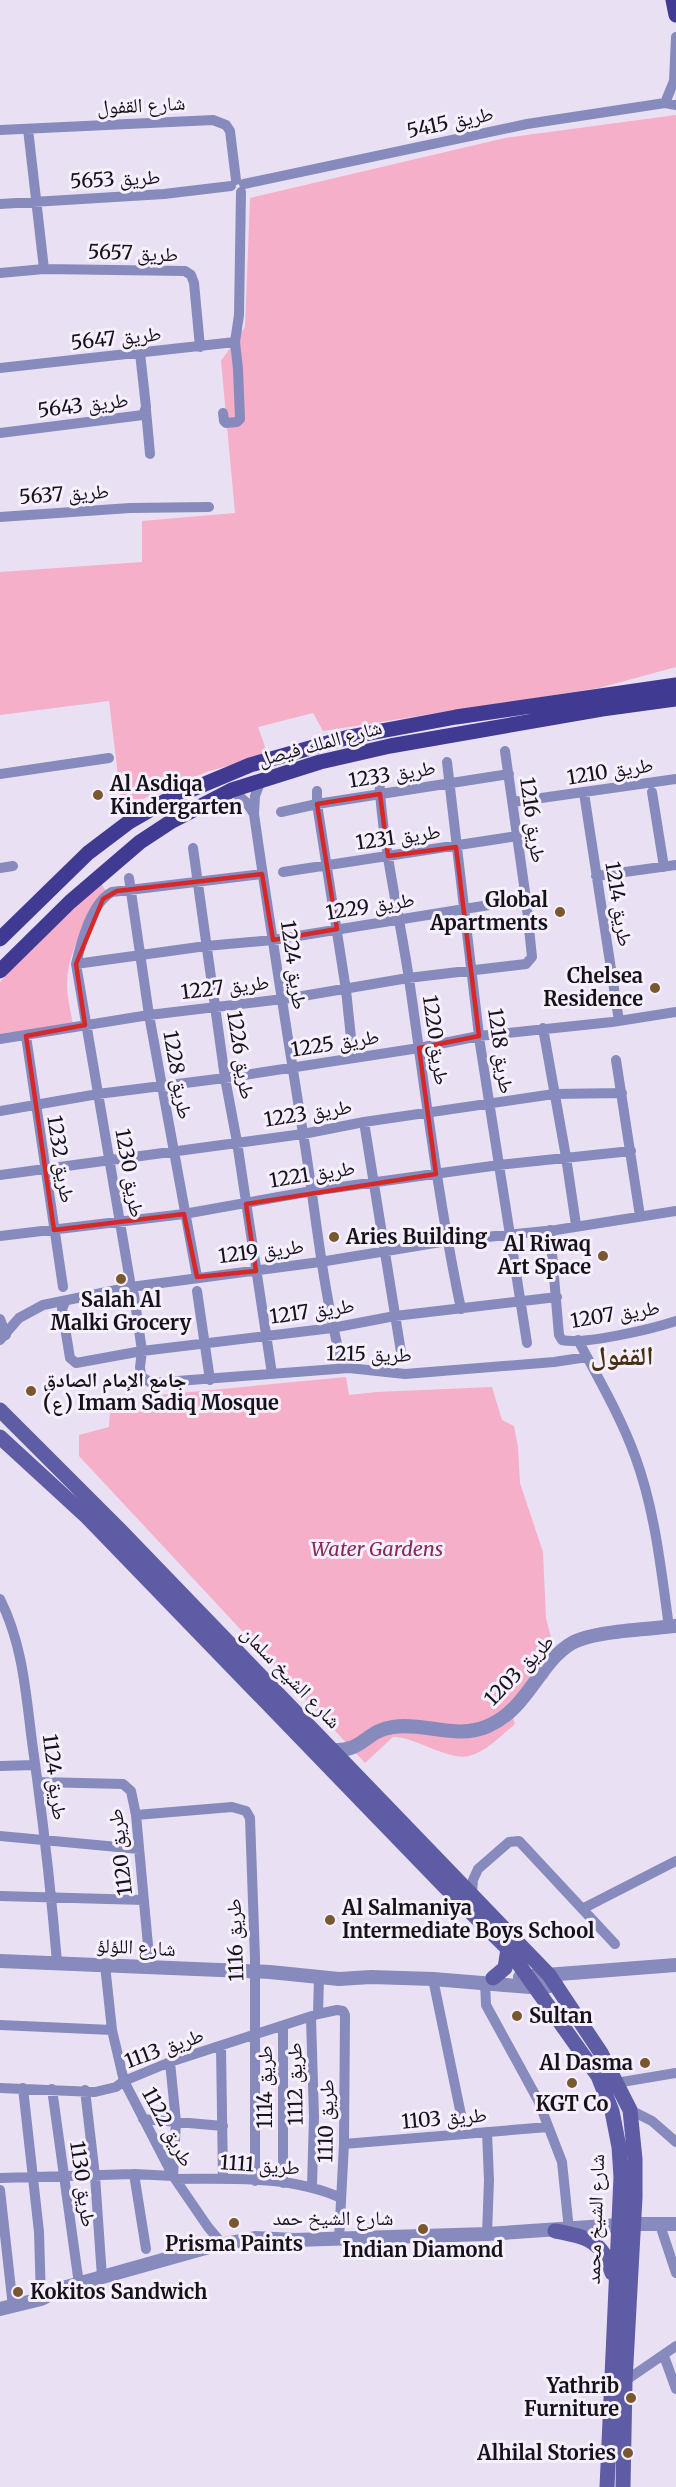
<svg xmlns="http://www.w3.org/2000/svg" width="676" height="2487" viewBox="0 0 676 2487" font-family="Merriweather,'Noto Naskh Arabic',serif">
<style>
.green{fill:#f5afc8}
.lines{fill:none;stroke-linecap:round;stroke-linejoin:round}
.minor{stroke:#878abc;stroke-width:10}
.tertiary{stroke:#878abc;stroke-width:14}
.secondary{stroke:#5d5ca4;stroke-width:15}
.primary{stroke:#413a92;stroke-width:15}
.marked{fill:none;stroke:#d62828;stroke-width:4.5;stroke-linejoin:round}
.poi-dot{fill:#79582f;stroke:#f6effe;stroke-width:2}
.labels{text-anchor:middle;stroke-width:6;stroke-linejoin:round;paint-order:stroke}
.street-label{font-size:20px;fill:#151218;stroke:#f6effe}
.poi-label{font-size:20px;font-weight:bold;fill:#151218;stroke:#f6effe;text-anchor:start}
.park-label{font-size:20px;font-style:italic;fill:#892a56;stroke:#f6effe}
.district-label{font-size:26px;font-weight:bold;fill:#482f0d;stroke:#f6effe}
</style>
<rect width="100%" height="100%" fill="#e9e1f3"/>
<path class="green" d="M676,115v552l-77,21 -276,43 -10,-18 -55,14 10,28 -62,17 -84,36 -13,-107 -109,14v-143l142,-10v-41l93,-8 -14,-152 24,-34 5,-129 255,-60z
M100,882l6,9c-18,29 -38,57 -39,93 0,13 4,28 6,41l-73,9v-52l75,-80z
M346,1377l3,18 27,-3 116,-5 10,33 12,6 4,21 2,36 23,69 3,66 6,23 -4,37 -16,11 -22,21 5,14c-13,11 -29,28 -46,32 -21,5 -53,-19 -76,-19l-28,26 -286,-307v-21l30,-8 1,-16 31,-1 7,-14z"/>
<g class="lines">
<path class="minor" d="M665,103l9,-22 2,-44
M28,129l16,140
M0,130l213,-10 13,5 4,6 6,49
M244,184l283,-60 138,-21 11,2
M0,204l164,-10 67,-8
M0,273l44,-4 141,2 6,4 3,8 6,64
M0,368l235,-26
M146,410l4,44
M223,413l1,8 2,2 11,-1 3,-3 -2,-50 -3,-27 4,-27 2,-123
M0,433l143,-18 3,-8 -6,-54
M0,517l130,-9 79,-1
M447,762l33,282 47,299
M0,774l109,-16
M379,776c3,68 20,136 30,203 16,110 29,221 52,330
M261,780l-6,16 -1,18c16,113 34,225 52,338 11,73 18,145 37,216
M232,790l15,13 7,11
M317,791v13l29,186 7,67
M652,792l12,75
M584,793l35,228
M513,802l163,-23
M281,812l36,-8 192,-30
M193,848l32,230 12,64 35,232
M0,868l13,-2
M283,872l234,-36
M262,874l-150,18c-21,11 -31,51 -36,72l55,323 3,8 8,56 -2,16 1,9 10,7 198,-15 56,6 149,-12 33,-5
M596,876l80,-11
M129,878l20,137 48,262
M76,964l130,-18 67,-6 253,-41
M543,1028l23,129 10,68
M26,1036l37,251
M0,1039l149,-24 142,-17 117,-20 118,-14 6,-7 -6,-58 -21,-148
M616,1060l24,156
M0,1111l98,-17 127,-16 194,-30 60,-12 133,-14 64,-10
M364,1122l37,230
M0,1175l303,-41 61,-12 190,-28 68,-1
M550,1230l9,105 3,5c22,5 90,-11 114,-19
M0,1236l184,-22 128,-23 187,-26 132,-14
M197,1291l13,89
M68,1300l-3,2 -3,7 8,49 6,5 66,-12 190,-23 63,-12 162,-19
M0,1319l6,16
M0,1340l19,-22 24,-13 88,-18 189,-25 127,-21 109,-11 120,-19
M578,1340c20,38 42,75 57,116 20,54 26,113 34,171
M0,1599c24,48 26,99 33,150 10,71 18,142 24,213
M0,1766l35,-1
M39,1782l84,2 8,7 5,24 14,152
M136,1815l96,-8 14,4 4,7 5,140v223
M0,1836l139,13
M472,1893l1,-13 5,-11 31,-27 10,-1 96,103
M0,1896l144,4
M584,1908l92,-47
M105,1965l7,65 12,51 49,95 35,51 15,18
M433,1979l32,155
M485,1982l1,23 52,95 24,62 7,68
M318,2014l1,-37
M311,2018l3,99 -2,69
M0,2025l112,5
M221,2047l2,132
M616,2083l60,-10
M0,2088l95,4 21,-5 8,-6 46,-19 148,-48 19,-4 6,1 2,4 -1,129 -5,95
M23,2088l16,144 2,67
M52,2089l27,195
M85,2090l10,86 7,101
M630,2110l22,11 24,21
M143,2119l80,7
M487,2132l2,48 -2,54
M344,2144l204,-17
M134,2174l12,75
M0,2178l134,-4 39,2 3,-54 -6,-60
M175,2179c54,0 116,-4 166,19
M283,2183v-156
M0,2190l13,117
M660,2225l16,48
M664,2356l12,33
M625,2381l51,-35"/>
<path class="tertiary" d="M331,1750c34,2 33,-19 62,-23 32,-5 64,13 95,-1 40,-17 51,-64 84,-83 21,-12 78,-14 104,-17
M0,1961l270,11 69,7 32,-2 62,2 109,9 14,-4
M520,1977l156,-12
M0,2309l41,-10 22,-11 146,-41 46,-9 39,2 193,-6 147,-10h42"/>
<path class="secondary" d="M0,1410l122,122 427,443 52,78 29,57 5,49v38l-10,184 -2,106
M0,1437l87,80 359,371 62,61 90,127 14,35 7,36 2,30 -14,310
M493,1978l12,-10 3,-19
M555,2231c31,6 48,9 57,42"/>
<path class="primary" d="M673,0l3,15
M0,939l88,-86 41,-31 40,-23 81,-34 99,-28 107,-20 220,-32
M0,971l70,-69 70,-60 32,-21 60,-31 88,-28 70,-16 212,-37 74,-10"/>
</g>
<path class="marked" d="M380,794l8,62 68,-9 23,189 -60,12 17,126 -190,30 10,67 -59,6 -13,-63 -130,16 -28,-194 59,-11 -9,-61 27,-65 14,-8 145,-17 11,66 64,-11 -20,-125z"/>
<g class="poi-dot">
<circle cx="98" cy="795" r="6"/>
<circle cx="560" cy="912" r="6"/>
<circle cx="655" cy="988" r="6"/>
<circle cx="334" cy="1237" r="6"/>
<circle cx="603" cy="1256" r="6"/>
<circle cx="121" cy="1279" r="6"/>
<circle cx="31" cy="1391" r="6"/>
<circle cx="330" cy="1920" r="6"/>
<circle cx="517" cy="2016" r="6"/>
<circle cx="645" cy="2063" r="6"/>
<circle cx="572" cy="2083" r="6"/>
<circle cx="234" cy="2223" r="6"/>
<circle cx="423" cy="2229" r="6"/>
<circle cx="18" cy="2292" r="6"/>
<circle cx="631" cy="2398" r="6"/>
<circle cx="628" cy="2453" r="6"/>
</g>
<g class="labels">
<g class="street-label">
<text transform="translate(141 105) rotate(-3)" y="7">شارع القفول</text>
<text transform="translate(450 122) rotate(-12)" y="7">طريق 5415</text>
<text transform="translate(115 179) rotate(-3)" y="7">طريق 5653</text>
<text transform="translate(133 253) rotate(2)" y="7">طريق 5657</text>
<text transform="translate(116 338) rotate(-6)" y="7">طريق 5647</text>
<text transform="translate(83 405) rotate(-7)" y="7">طريق 5643</text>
<text transform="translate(64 494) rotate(-4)" y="7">طريق 5637</text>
<text transform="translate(320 743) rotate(-15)" y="7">شارع الملك فيصل</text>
<text transform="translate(610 771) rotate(-9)" y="7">طريق 1210</text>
<text transform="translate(392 774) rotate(-9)" y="7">طريق 1233</text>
<text transform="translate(533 820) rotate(82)" y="7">طريق 1216</text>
<text transform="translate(398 837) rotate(-8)" y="7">طريق 1231</text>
<text transform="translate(619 904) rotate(81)" y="7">طريق 1214</text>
<text transform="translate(370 906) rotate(-9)" y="7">طريق 1229</text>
<text transform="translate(294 965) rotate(82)" y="7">طريق 1224</text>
<text transform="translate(225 987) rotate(-7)" y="7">طريق 1227</text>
<text transform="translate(436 1040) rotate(82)" y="7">طريق 1220</text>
<text transform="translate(335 1043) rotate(-9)" y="7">طريق 1225</text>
<text transform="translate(501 1051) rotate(82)" y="7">طريق 1218</text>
<text transform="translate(241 1055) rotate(81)" y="7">طريق 1226</text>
<text transform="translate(178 1075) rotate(80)" y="7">طريق 1228</text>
<text transform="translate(308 1113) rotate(-9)" y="7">طريق 1223</text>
<text transform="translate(61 1159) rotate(81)" y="7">طريق 1232</text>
<text transform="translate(130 1173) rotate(80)" y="7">طريق 1230</text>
<text transform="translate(312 1174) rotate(-9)" y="7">طريق 1221</text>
<text transform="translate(261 1251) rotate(-7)" y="7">طريق 1219</text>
<text transform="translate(312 1311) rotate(-8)" y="7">طريق 1217</text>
<text transform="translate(615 1314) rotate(-9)" y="7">طريق 1207</text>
<text transform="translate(369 1354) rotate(1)" y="7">طريق 1215</text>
<text transform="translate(519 1670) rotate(-46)" y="7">طريق 1203</text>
<text transform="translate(291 1677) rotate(46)" y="7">شارع الشيخ سلمان</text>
<text transform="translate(55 1777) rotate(83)" y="7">طريق 1124</text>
<text transform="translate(120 1852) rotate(-97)" y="7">طريق 1120</text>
<text transform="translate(235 1940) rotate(-92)" y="7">طريق 1116</text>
<text transform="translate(136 1947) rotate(3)" y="7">شارع اللؤلؤ</text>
<text transform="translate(164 2048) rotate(-20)" y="7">طريق 1113</text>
<text transform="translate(295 2084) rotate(-91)" y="7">طريق 1112</text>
<text transform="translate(265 2087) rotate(-90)" y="7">طريق 1114</text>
<text transform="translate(444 2118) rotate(-5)" y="7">طريق 1103</text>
<text transform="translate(326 2121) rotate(-89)" y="7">طريق 1110</text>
<text transform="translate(168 2127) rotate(62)" y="7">طريق 1122</text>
<text transform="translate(260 2165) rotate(4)" y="7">طريق 1111</text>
<text transform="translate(83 2184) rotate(82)" y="7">طريق 1130</text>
<text x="333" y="2225">شارع الشيخ حمد</text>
<text transform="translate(595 2219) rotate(-88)" y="7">شارع الشيخ محمد</text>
</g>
<g class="poi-label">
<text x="110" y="791">Al Asdiqa<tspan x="110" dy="23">Kindergarten</tspan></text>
<text x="548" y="907" text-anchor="end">Global<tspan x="548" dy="23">Apartments</tspan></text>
<text x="643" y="983" text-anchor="end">Chelsea<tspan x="643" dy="23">Residence</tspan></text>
<text x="346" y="1244">Aries Building</text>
<text x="591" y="1251" text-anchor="end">Al Riwaq<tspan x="591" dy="23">Art Space</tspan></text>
<text x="121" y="1307" text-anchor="middle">Salah Al<tspan x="121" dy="23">Malki Grocery</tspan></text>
<text x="43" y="1387">جامع الإمام الصادق<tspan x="43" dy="23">(ع) Imam Sadiq Mosque</tspan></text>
<text x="342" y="1915">Al Salmaniya<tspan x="342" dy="23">Intermediate Boys School</tspan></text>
<text x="529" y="2023">Sultan</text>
<text x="633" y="2070" text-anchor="end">Al Dasma</text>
<text x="572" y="2111" text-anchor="middle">KGT Co</text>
<text x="234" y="2251" text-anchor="middle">Prisma Paints</text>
<text x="423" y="2257" text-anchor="middle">Indian Diamond</text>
<text x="30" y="2299">Kokitos Sandwich</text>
<text x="619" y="2393" text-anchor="end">Yathrib<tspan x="619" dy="23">Furniture</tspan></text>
<text x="616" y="2460" text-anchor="end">Alhilal Stories</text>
</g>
<g class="park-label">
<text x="377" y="1556">Water Gardens</text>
</g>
<g class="district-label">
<text x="622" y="1365">القفول</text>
</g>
</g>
</svg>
